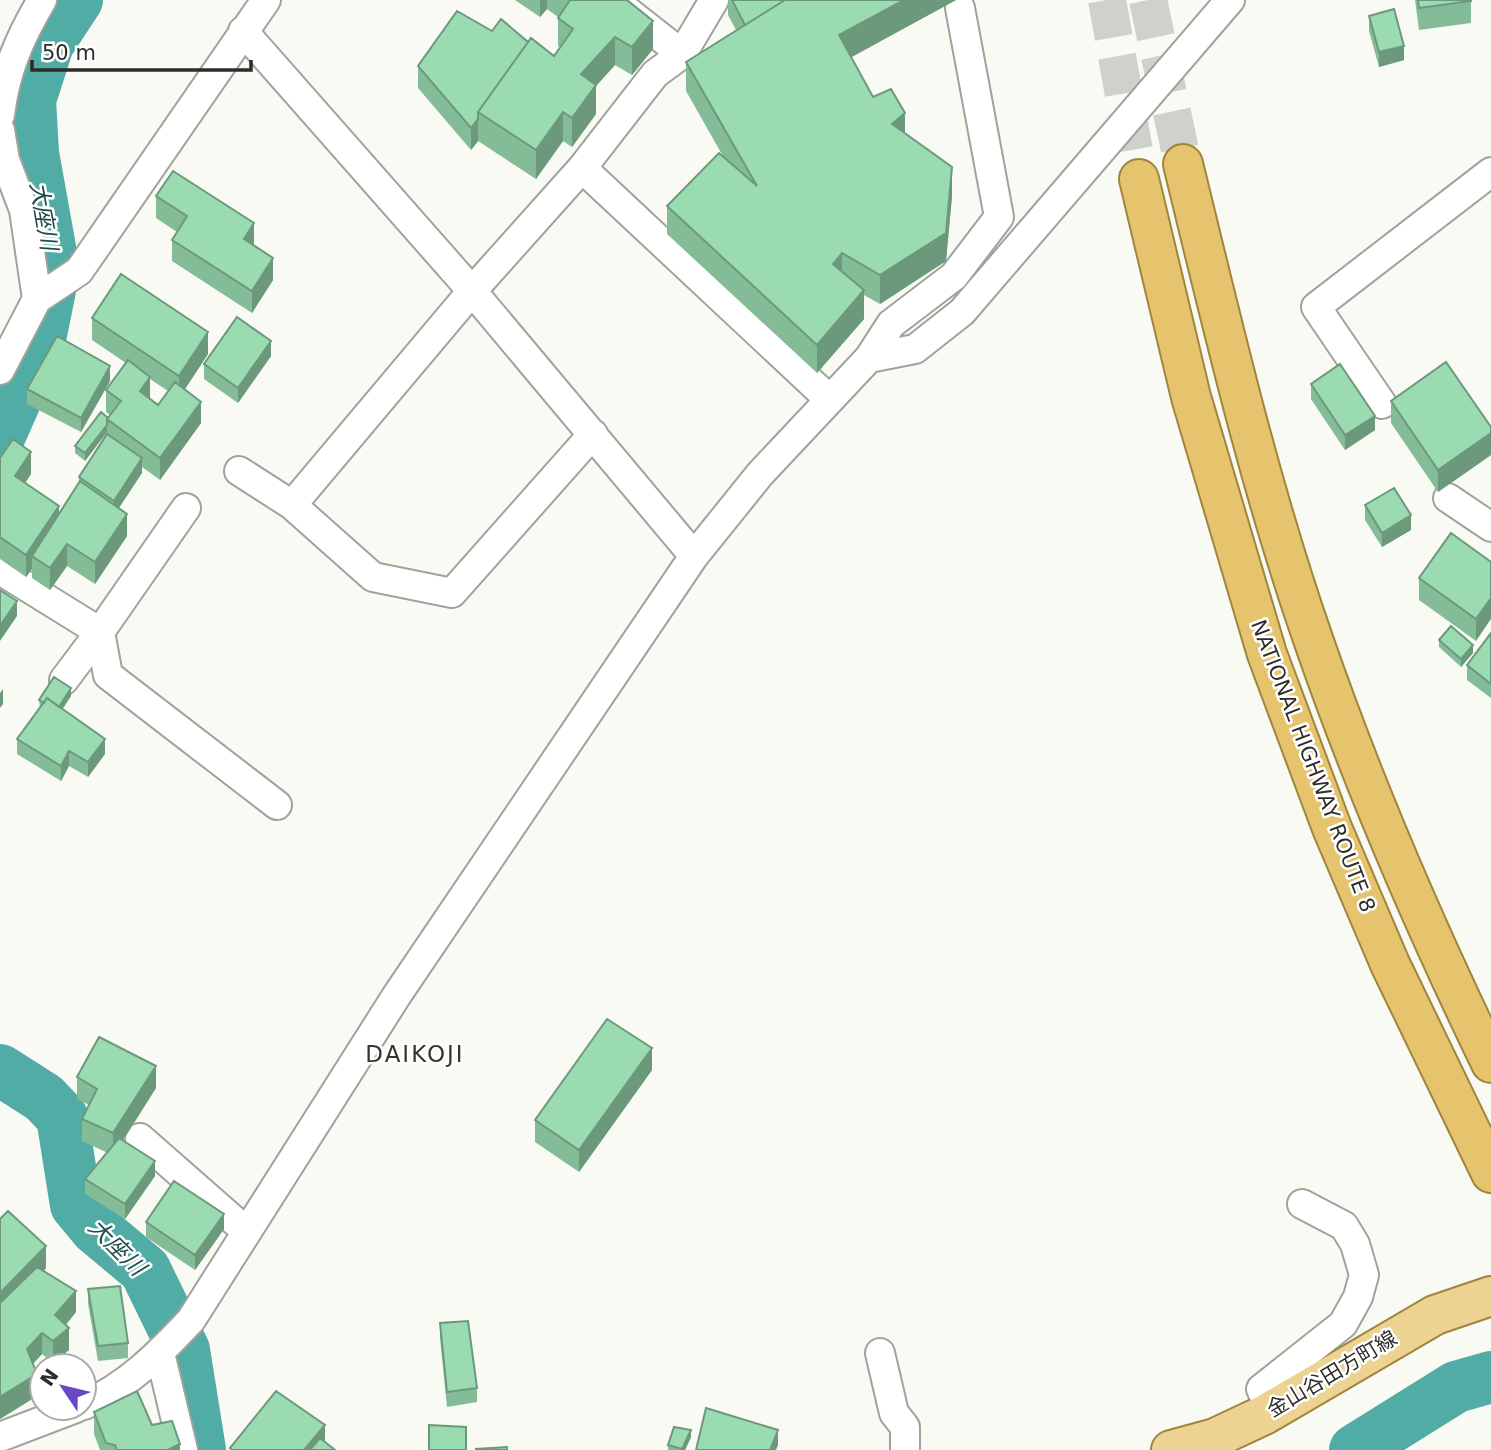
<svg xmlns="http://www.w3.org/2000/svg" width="1491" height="1450" viewBox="0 0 1491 1450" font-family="'DejaVu Sans','Noto Sans JP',sans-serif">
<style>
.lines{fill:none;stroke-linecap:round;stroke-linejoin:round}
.river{stroke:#51aca5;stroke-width:52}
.trunk-tunnel{stroke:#cfd1cb;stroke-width:38;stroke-dasharray:38 19;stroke-linecap:butt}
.minor-casing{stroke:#a0a39c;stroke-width:32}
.primary-casing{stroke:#a0853e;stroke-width:42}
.trunk-casing{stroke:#a0853e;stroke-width:42}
.minor{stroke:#fff;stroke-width:28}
.primary{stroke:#ecd392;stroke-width:38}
.trunk{stroke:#e6c46e;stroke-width:38}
.wall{fill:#85bc98;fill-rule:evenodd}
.shaded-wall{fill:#6c997c}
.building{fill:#9bdbb1;stroke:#6c997c;stroke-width:2}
.labels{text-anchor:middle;stroke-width:5;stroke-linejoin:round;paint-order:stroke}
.street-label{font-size:21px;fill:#2c2d2a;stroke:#fff}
.water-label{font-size:23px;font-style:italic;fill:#214b48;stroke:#fff}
.neighbourhood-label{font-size:23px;letter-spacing:2px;fill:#343630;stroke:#fff}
</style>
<rect width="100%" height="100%" fill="#f8faf3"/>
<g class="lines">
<path class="river" d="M0,435l38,-86 16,-79 -21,-117 -3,-53 18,-56 29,-44
M0,1070l44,28 18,19 14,88 20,24 49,41 39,80 16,100
M1355,1450l101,-63 35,-10"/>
<path class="trunk-tunnel" d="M1107,0l32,179
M1148,0l35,164"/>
<defs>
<path id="minor" d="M613,0l69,54
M714,0l-32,54 -27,20 -73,94 247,231
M243,31l229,260 222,265
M0,115c5,-44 20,-78 42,-115
M0,130l5,30 19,50 13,89
M582,168l-110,123 -180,214 81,72 79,16 141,-159
M869,358l22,-34 63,-48 45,-59 -39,-209
M0,370l37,-71 42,-28 187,-271
M1382,404l-66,-97 175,-135
M239,471l53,34
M1448,498l43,29
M186,508l-86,124 8,43 169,130
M0,570l100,62 -36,48
M140,1138l106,93
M160,1353l23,97
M880,1353l14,60 11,14v23
M84,1405c43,-18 76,-52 107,-85l206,-325 297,-439 66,-82 109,-116 46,-9 47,-37 268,-312
M1271,1411l-10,-22 82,-65 15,-27 6,-22 -9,-31 -11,-18 -42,-22
M0,1437l76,-29"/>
<path id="primary" d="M1171,1450l44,-12 49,-23 171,-100 56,-19"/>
<path id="trunk" d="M1183,164c39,159 76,320 130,475 50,145 111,286 178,424
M1139,179l52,218 76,257 65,174 58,136 101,209"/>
</defs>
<use href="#minor" class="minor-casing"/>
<use href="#primary" class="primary-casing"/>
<use href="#trunk" class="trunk-casing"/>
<use href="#minor" class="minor"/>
<use href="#primary" class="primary"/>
<use href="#trunk" class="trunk"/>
</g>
<path class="wall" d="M515,0h112l26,49 -21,26 -17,-10 -19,21v28l-24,33 -9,-6 -27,38 -58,-38 -7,9 -53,-62v-22l74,-35 36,11 26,14 6,-9 -2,-1v-29l-11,-8 -7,8z
M728,0h228l-105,57 22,40 32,36 47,63 -6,65 -66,43 -16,-9v24l-47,54 -150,-139v-28l57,-48 -38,-67v-29l50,-32 -8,-15z
M1415,0h56v23l-52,7z
M1369,16l35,44 -25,7 -10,-36z
M156,196l98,49 19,35 -21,33 -80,-52v-21l5,-8 -21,-14z
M92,318l116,36 -23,35 16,34 -41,57 -18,-13v6l-23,35 8,28 -32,48 -28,-18 -17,24 -18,-12v-9l-6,8 -26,-18v-101l31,16 -6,9 34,30 20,-29v-7l28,-42v-3l-22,29 -10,-8v-7l35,-31 -4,-3v-22l20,-27 -34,-23zM150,379l18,12 -10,14 -8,-6z
M271,356l-33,47 -34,-24v-15z
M110,381l-29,51 -54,-28v-15z
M1311,384l64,46 -30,20 -34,-51z
M1391,401l100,26v28l-53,37 -47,-69z
M1365,505l46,25 -29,17 -17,-27z
M1491,562l-15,79 -57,-41v-22z
M1491,633v65l-24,-18v-15z
M1439,640l34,13 -12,14 -22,-20z
M71,696l-9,13 43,45 -17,23 -19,-11 -8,15 -44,-27v-15l23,-31 -1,-8z
M652,1070l-73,102 -44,-30v-22z
M77,1077l79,11 -33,53 32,35 -30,43 -40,-25v-15l23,-26 -26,-12v-22l7,-14 -12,-6z
M0,1219l46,49 -2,3 32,41 -10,13 3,25 -16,13 -11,-9 -9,10 4,32 -37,23z
M146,1222l78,7 -29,41 -49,-33z
M88,1289l40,54v15l-30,3 -10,-57z
M440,1323l37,65v14l-30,5 -7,-69z
M94,1412l58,13 28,25h-80l-6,-16z
M691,1437l-6,13h-17v-5z"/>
<path class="shaded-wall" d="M540,0h7v9l-7,8z
M904,0h52l-117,64v-29z
M653,21v28l-21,26v-28z
M615,37v28l-19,21v28l-24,33v-29l9,-44z
M1404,46v14l-25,7v-15z
M563,112v29l-27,38v-29z
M905,113v29l-13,-18z
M478,119v22l-7,9v-22z
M952,167v29l-6,65 -66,43v-29z
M254,223v22l-10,-6z
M842,253v29l-9,-18z
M273,258v22l-21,33v-22z
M864,290v29l-47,54v-28z
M208,332v22l-29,44v-22z
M271,341v15l-33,47v-15z
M110,366v15l-29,51v-14z
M150,377v21l-10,-7z
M201,402v21l-41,57v-22z
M1375,416v14l-30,20v-15z
M107,425v7l-22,29v-8z
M1491,433v22l-53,37v-22z
M31,452v22l-16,24v-22z
M142,458v15l-28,42v-14z
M59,506v22l-27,28v13l-6,8v-22z
M127,514v22l-32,48v-22z
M1411,515v15l-29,17v-14z
M67,544v22l-17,24v-22z
M1491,598v21l-15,22v-22z
M17,601v15l-17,25v-15z
M1473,645v8l-12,14v-8z
M71,688v8l-15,23v-8z
M3,689v15l-3,4v-15z
M105,739v15l-17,23v-15z
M69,751v15l-8,15v-15z
M652,1048v22l-73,102v-22z
M156,1066v22l-43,67v-22z
M155,1161v15l-30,43v-15z
M224,1214v15l-29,41v-15z
M46,1246v22l-46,47v-22z
M76,1291v21l-21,25v-22z
M69,1328v22l-16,13v-22z
M42,1333v21l-15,16v-21z
M37,1374v22l-37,23v-22z
M325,1425v22l-3,3h-18z
M691,1430v7l-6,13h-3z
M778,1430v15l-2,5h-6z
M180,1444v6h-12z"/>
<path class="building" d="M570,0h57l26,21 -21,26 -17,-10 -34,37 15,11 -24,33 -9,-6 -27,38 -58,-38 53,-74 23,18 19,-27 -15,-11z
M732,0h53l-40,25z
M785,0h119l-65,35 34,62 18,-8 14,24 -13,11 60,43 -6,66 -66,42 -38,-22 -9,11 31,26 -47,55 -150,-139 52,-53 38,33 -71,-124z
M1418,0h53v1l-52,7z
M1394,9l10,37 -25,6 -10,-36z
M457,11l35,20 9,-12 27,23 -50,70v7l-7,9 -53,-62z
M173,171l81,52 -10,16 29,19 -21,33 -80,-51 15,-24 -31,-20z
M121,274l87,58 -29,44 -87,-58z
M237,317l34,24 -33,47 -34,-24z
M57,336l53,30 -29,52 -54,-29z
M128,360l22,17 -10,14 18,14 17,-23 26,20 -41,56 -53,-39 14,-18 -15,-11z
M1446,362l45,65v6l-53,37 -47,-69z
M1340,364l35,52 -30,19 -34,-51z
M101,412l7,6 -1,1v6l-22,28 -10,-7z
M107,434l35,24 -28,43 -35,-24z
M13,439l18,13 -16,24 44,30 -33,49 -26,-18v-79z
M80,481l47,33 -32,48 -28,-18 -17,24 -18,-12z
M1394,488l17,27 -29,18 -17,-28z
M1451,533l40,29v36l-15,21 -57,-41z
M0,590l17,11 -17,25z
M1451,626l22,19 -12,14 -22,-19z
M1491,633v51l-24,-19z
M54,677l17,11 -12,19 -12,-9 -3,5 -5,-3z
M47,698l58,41 -17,23 -19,-11 -8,15 -44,-27z
M607,1019l45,29 -73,102 -44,-30z
M99,1037l57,29 -43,67 -31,-14 15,-30 -20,-12z
M119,1138l36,23 -30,43 -40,-25z
M174,1181l50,33 -29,41 -49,-33z
M8,1211l38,35 -46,47v-74z
M37,1267l39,24 -21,24 14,13 -16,13 -11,-8 -15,16 10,25 -37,23v-94z
M120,1286l8,57 -30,3 -10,-57z
M468,1321l9,67 -30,4 -7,-69z
M137,1391l15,34 20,-4 8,23 -12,6h-51l-2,-5 -9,-2 -12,-31z
M276,1391l49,34 -21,25h-71l-3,-2z
M706,1408l72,22 -8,20h-74z
M429,1425l37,2v23h-37z
M674,1427l17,3 -9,19 -14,-4z
M320,1438l15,12h-25z
M507,1447v3h-31v-1z"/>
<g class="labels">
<g class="street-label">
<text transform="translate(1313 766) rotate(69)" y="7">NATIONAL HIGHWAY ROUTE 8</text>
<text transform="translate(1332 1374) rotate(-31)" y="7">金山谷田方町線</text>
</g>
<g class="water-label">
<text transform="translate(44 216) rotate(80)" y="8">大座川</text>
<text transform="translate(117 1247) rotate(45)" y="8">大座川</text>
</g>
<g class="neighbourhood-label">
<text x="415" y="1062">DAIKOJI</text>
</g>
</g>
<g transform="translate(63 1387) rotate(305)"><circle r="33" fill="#ffffff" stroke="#ababaa" stroke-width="2"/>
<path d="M0-5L12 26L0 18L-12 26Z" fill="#6849c2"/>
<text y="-10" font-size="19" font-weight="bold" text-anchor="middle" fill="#2c2d2a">N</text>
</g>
<path d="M32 60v10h219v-10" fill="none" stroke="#2c2d2a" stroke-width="3.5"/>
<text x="42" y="60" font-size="21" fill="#2c2d2a" stroke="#ffffff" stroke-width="5" paint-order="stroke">50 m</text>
</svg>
